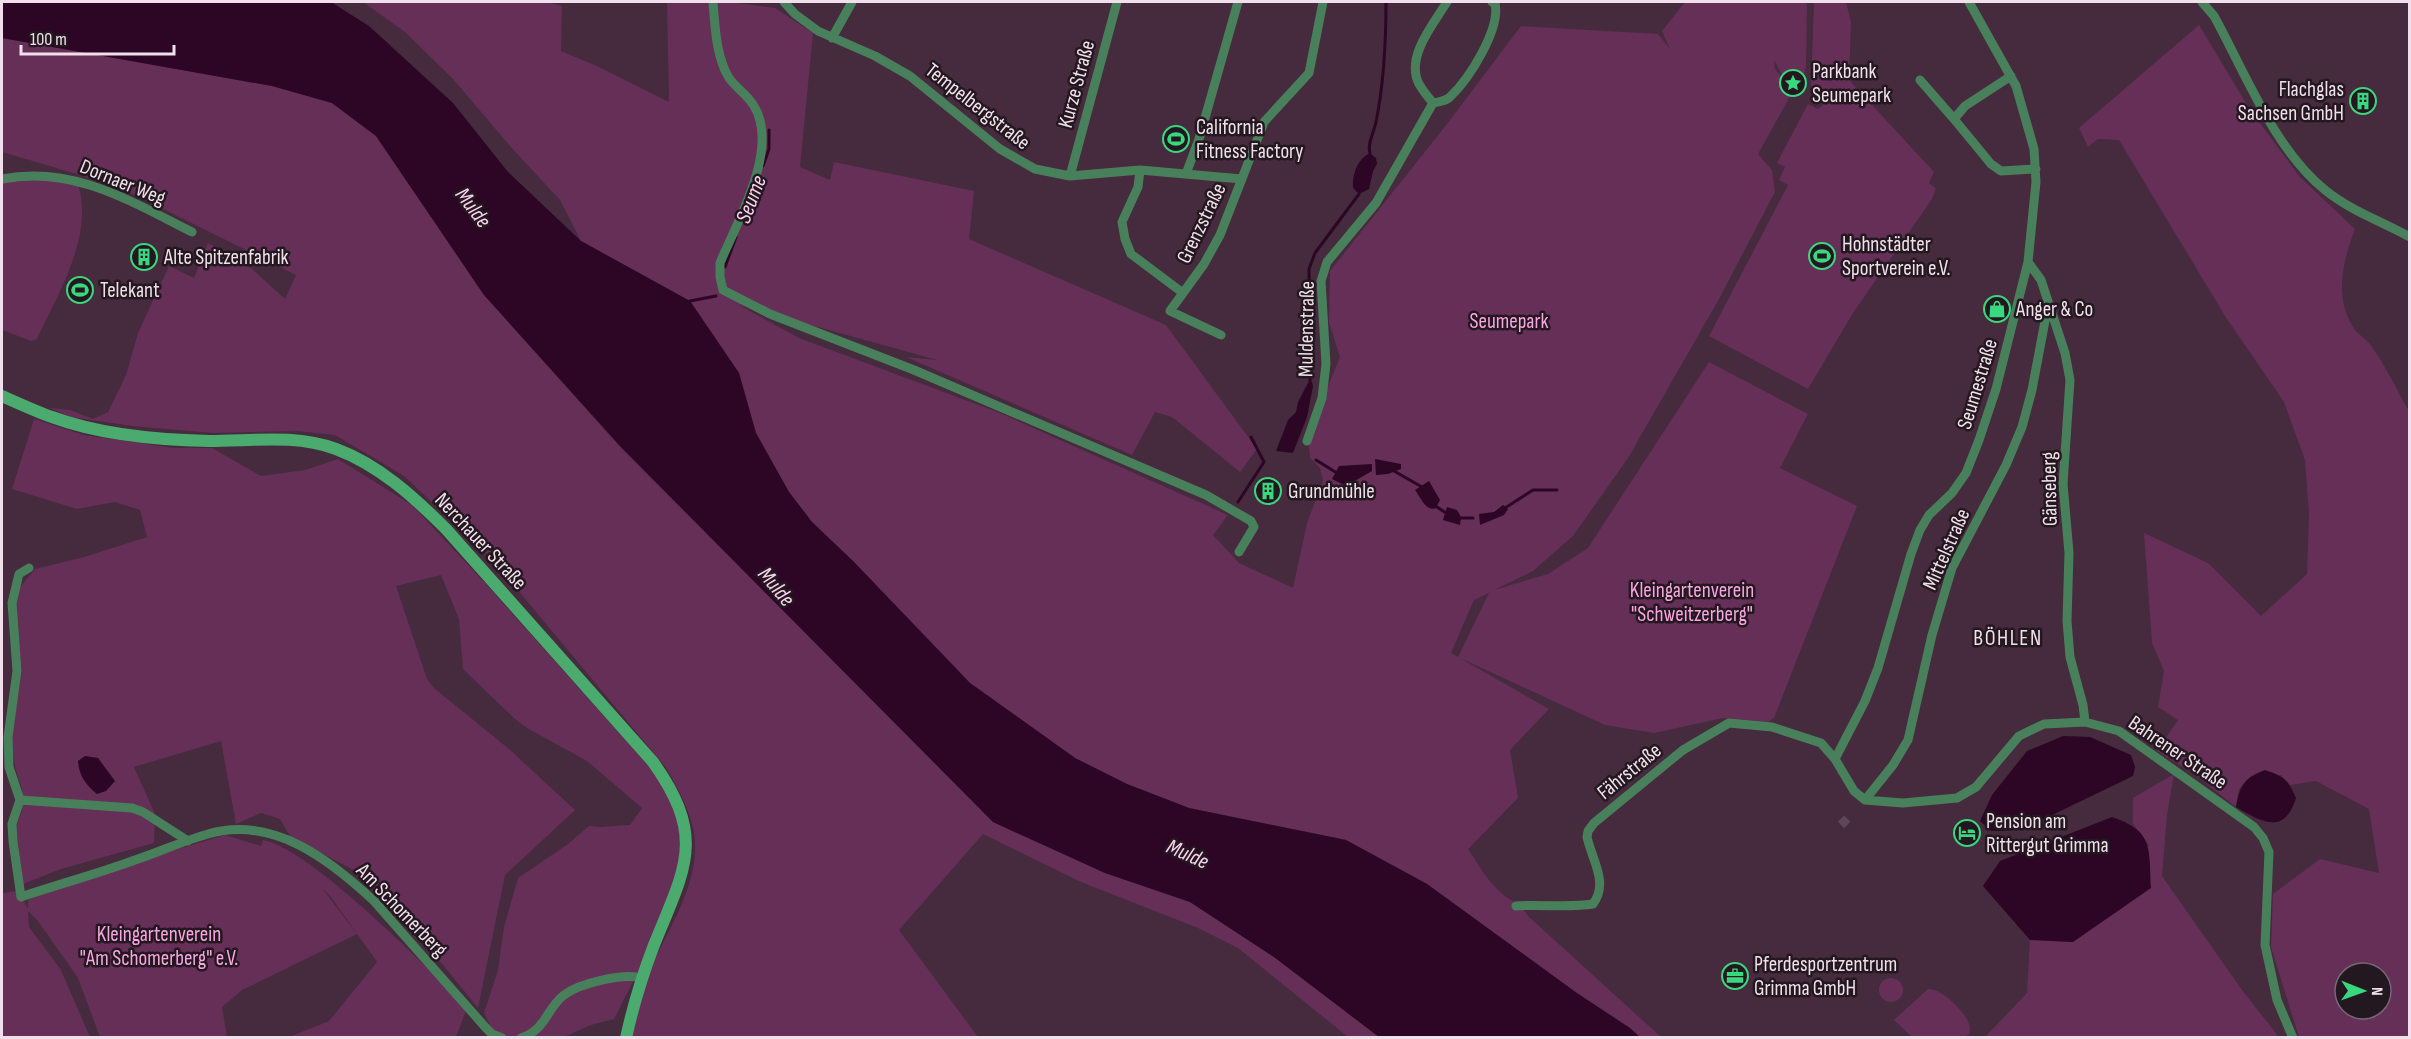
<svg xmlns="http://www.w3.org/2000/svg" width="2411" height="1039" viewBox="0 0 2411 1039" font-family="'Sofia Sans Condensed',sans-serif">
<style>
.green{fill:#652f58;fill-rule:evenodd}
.water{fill:#2c0624}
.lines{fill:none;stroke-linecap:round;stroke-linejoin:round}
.stream{stroke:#2c0624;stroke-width:3}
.street-tunnel{stroke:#5f4657;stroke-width:9;stroke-dasharray:9 4.5;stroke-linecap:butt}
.street{stroke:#48805b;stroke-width:9}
.secondary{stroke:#4baa6e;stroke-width:12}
.labels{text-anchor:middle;stroke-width:5;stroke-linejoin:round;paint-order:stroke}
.poi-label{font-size:21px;fill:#f1e0eb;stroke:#241820;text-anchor:start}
.street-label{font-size:21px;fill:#f1e0eb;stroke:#241820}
.park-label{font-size:21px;fill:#faa5e2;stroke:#241820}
.water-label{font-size:22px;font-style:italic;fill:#fcd0ee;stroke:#241820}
.neighbourhood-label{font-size:22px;letter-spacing:1.5px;fill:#f1e0eb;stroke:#241820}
</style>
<rect width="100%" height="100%" fill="#452b3d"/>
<path class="green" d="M363,2h184l15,4 -1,45 38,16 70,35 -2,-100h63l45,6 38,25 -13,134 30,13 4,-18 140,29 -5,48 197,86 91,124 -17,23 -68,-55 -17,-5 -23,43 -226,-98 31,3 -198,-55 60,33 201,75 228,102 -15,20 26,28 54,25 14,-65 16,-42 -3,-13 -10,-10 -2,-23 32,-78 -11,-35 1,-51 117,-147 74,-98 137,8 12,15 -8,-18 23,-29h122l-1,64 -5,23 -16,-9 -11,-20 1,9 18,22 -35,63 14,16 3,22 -56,107 -91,159 -55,78 -40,35 -39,19 54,-16 40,-26 121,-186 99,52 -28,54 77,38 -83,212 -6,4 -45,-4 -69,15 -49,-8 -147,-68 31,-64 -15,7 -23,53 98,56 -39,41 8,48 -50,51c9,13 17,28 28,39 13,14 20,11 32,28l133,121h-30l-57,-46 -147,-107 -81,-44 -157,-32 -62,-24 -52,-26 -105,-75 -117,-122 -41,-39 -23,-30 -33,-59 -17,-60 -49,-72 -109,-60 -21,-41 -50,-54 -57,-67 -48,-47z
M1814,2h32l5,20 -2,58 85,92 -5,11 7,5 -4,11 -79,114 -45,76 -99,-53 79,-151 -9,-5 6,-13 -8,-4 31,-59 10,5 5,-4 -11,-15 -1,-5z
M2199,25l50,83 50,68 56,53c-12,32 -21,67 -2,98 5,8 14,12 19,20 14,20 25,43 37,64v626h-110l-28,-90 2,-53 47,-35 59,14 -10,-64 -53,-28 -26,4 -9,-10 -30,1 -12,13 -3,18 -43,-34 -36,-22 21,-31 -20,-13 6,-36 -12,-28 -8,-110 64,30 53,53 46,-42 2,-60 -4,-54 -21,-58 -59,-86 -106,-176 -21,-1 -10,8 -9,-19zM2345,973h36v36h-36z
M2,38l270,48 60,17 44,33 108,159 136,152 373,375 112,51 85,29 84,55 105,80h-31l-110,-89 -40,-20 -117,-46 -98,-48 -84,96 79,107h-346c4,-24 11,-52 22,-75 18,-40 47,-82 40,-129 -4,-23 -16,-44 -27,-64l-175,-210 -88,-83 -69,-41 -38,-4 -84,2 -81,-7 -61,-9 -21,-9 20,2 23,9 15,-7 18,-37 12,-42 31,-67 25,12 14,-35 44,26 33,30 11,-24 -163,-81 -46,-17 -85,-25z
M16,176l62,7c16,54 -19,108 -41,156l-6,2 -29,-11v-149z
M34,419l50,16 90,13h38l49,28 44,-6 33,-11 74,46 74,79 175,196 12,21 10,46 -21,78 -48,94 -23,6 -27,12 -68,1 -12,-25 14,-43 6,-43 14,-49 50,-34 21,-18 11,1 30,-2 12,-17 -55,-47 -60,-33 -12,-9 -52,-50 -4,-50 -18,-44 -45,11 31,93 7,9 75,61 66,61 -70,65 -27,133 -61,-75 -58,-60 -69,-37 -10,-17 -19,-6 -25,11 -15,-83 -87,26 21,47 -1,29 -93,26 -38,15 -7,-58 6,-15v-22l-7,-22 -3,-22v-14l10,-60 -8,-66 6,-18 15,-18 49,-12 63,-20 -7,-27 -25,-8 -38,7 -65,-20z
M2174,774l-7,41 -5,61 80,114 37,47 -295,1 43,-45 3,-53 43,2 76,-97 -16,-21v-26z
M225,835l36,11 2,-6c47,8 167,130 204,168l-11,29h-167l40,-16 48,-59 -46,-65 -9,-9 35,46 -115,56 -20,17 5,30h-127l-22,-59 -40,-57 -10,-10 1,16 32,43 29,67h-88v-144l16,-2 10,18v-9l40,-18z
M1879 990a12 12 0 1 1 24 0a12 12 0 1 1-24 0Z
M1928,989c13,-1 37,22 41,35 1,2 1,7 0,10l-4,3h-53l-18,-17z"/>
<path class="water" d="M2,2h329l38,24 84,77 55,69 73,69 109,60 49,72 17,60 33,59 23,30 41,39 117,122 105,75 52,26 62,24 157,32 81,44 147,107 56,37 10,9h-261l-105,-80 -84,-55 -85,-29 -112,-51 -372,-375 -137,-152 -108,-159 -44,-33 -60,-17 -270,-48z
M1370,153l6,5 1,6 -4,7 -4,18 -10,5 -6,-6c-1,-13 4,-29 17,-35z
M1312,382l1,4 -6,31 -14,36 -17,-2 12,-31 8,-8 2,-10 10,-19z
M1375,459l26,5v5l-13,5 -12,1z
M1372,464v7l-26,15 -14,-7 7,-13z
M1429,481l11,19 -4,8c-10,4 -15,-10 -21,-18z
M1503,505l5,4 -4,6 -24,10 -1,-11 15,-2z
M1447,507l10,3 4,7 -1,8 -17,-5z
M2063,736l27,1 41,18 4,12 -2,9 -112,54 -30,1 -11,-10 12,-26 35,-44z
M85,756l13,2 17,23 -9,10 -9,3c-11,-9 -18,-18 -19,-33z
M2265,770c19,6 23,10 31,28 -12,38 -34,24 -60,9 4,-22 8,-29 29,-37z
M2112,817c42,14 37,32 39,71l-78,54 -43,-2 -47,-54 17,-25z"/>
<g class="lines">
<path class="stream" d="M1370,153c-3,-9 4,-21 6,-31 8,-39 10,-81 10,-120
M763,166l6,-17v-19
M725,267l11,-30
M690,301l26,-5
M1310,383l-1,-114 6,-16 44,-59
M1316,460l21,13
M1394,471l28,16
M1238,502l26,-40 -13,-25
M1434,505l12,8
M1505,508l28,-18h24
M1458,518h15"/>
<path class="street-tunnel" d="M1841,825l8,-8"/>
<path class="street" d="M713,2c2,24 3,55 16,76 7,10 19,17 25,28 26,43 -17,116 -34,157v14l3,13 47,24 144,56 292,125 45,26 3,6 -15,25
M784,2l11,12 23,17 57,25 35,20 90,73 35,20 35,7 70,-6 102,9
M2202,2l12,14c31,56 60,133 111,174 26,21 56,31 85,47
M832,38l20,-36
M2011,76l-46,30 -11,13 37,45 10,7 35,-2
M1920,80l34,39
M1433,103c-5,-6 -10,-12 -14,-19 -14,-27 15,-61 28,-82
M1140,170l-2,17 -16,35 3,17 6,15 52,39
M1186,174l13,-35 39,-137
M1070,176l47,-174
M2,179c71,-14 128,22 190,53
M2028,262l13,18 24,73 5,27 -7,104 6,69 -2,68 3,36 13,48 2,17
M1221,335l-51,-24 34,-47 16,-29 44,-113 45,-49 14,-71
M1307,441l15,-43 4,-34 -5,-83 6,-19 49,-59 57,-100c6,-1 13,-2 17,-6 19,-18 51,-68 45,-94l-3,-1
M29,568l-10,6 -7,29 5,68 -9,66 1,30 11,33 112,8 11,4 45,29
M1835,759l30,-58 13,-33 33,-114 9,-24 9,-15 23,-22 14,-20 13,-33 17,-51 32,-127 8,-80 -2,-33 -18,-63 -47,-84
M20,800l-8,24 1,17 8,56c38,-13 76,-23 114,-37 24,-8 48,-19 73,-26 65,-19 122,26 166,67l112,127 6,6 10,4
M1865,800l28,-35 15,-25 24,-105 20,-67 54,-103 16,-38 10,-37 16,-85
M1516,906c26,-2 52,2 77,-2 16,-21 -1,-44 -6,-67l1,-6 6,-8 89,-73 46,-27 43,4 49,16 14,16 19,32 11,9 38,3 54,-5 19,-11 43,-51 25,-12 41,-2 34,9 135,96 9,11 6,14 -4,93 12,55 16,38
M521,1038c25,-8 25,-29 43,-43 16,-12 59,-22 78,-17"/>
<path class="secondary" d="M2,396c16,7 33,15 50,21 46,17 108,23 157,24 43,0 86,-7 127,8 43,16 78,48 110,80l207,233c54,76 32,106 1,183 -12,31 -21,61 -28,93"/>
</g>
<defs>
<symbol id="sight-ring" viewBox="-11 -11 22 22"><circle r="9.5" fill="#241820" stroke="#39d87f" stroke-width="1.5"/><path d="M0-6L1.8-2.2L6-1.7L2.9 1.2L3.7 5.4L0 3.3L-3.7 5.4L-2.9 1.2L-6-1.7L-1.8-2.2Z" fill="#39d87f"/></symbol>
<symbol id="building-ring" viewBox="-11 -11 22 22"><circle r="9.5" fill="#241820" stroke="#39d87f" stroke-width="1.5"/><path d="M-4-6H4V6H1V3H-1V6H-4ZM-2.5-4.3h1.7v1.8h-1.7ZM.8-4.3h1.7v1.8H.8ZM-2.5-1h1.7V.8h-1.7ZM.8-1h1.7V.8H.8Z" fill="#39d87f"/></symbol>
<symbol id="stadium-ring" viewBox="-11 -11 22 22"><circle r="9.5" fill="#241820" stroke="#39d87f" stroke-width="1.5"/><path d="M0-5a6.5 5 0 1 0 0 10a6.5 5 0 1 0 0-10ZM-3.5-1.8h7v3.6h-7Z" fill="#39d87f"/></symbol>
<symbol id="shop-ring" viewBox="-11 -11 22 22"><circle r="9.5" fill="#241820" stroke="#39d87f" stroke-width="1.5"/><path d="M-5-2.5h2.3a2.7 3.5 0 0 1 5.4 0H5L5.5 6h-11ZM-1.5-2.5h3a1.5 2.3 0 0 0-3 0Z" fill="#39d87f"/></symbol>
<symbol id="hotel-ring" viewBox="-11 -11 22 22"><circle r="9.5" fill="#241820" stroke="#39d87f" stroke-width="1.5"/><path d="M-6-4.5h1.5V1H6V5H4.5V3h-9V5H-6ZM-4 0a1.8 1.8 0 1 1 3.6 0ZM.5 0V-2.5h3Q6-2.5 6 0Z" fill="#39d87f"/></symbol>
<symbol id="office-ring" viewBox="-11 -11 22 22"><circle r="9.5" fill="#241820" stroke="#39d87f" stroke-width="1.5"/><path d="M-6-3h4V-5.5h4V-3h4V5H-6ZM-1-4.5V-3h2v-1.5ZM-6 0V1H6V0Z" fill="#39d87f"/></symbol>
</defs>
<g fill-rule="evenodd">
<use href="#sight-ring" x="1778" y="68" width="30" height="30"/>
<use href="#building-ring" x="2348" y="86" width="30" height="30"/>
<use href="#stadium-ring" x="1161" y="124" width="30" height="30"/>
<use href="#stadium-ring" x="1807" y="241" width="30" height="30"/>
<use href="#building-ring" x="129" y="242" width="30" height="30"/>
<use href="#stadium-ring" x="65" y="275" width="30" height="30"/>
<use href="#shop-ring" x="1982" y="294" width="30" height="30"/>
<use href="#building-ring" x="1253" y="476" width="30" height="30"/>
<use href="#hotel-ring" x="1952" y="818" width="30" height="30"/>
<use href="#office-ring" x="1720" y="961" width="30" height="30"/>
</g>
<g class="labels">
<g class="poi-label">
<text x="1812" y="78">Parkbank<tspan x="1812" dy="24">Seumepark</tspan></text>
<text x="2344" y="96" text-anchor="end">Flachglas<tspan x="2344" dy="24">Sachsen GmbH</tspan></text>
<text x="1196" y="134">California<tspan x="1196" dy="24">Fitness Factory</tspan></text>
<text x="1842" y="251">Hohnstädter<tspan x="1842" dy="24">Sportverein e.V.</tspan></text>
<text x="164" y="264">Alte Spitzenfabrik</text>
<text x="100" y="297">Telekant</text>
<text x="2016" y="316">Anger &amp; Co</text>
<text x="1288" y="498">Grundmühle</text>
<text x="1986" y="828">Pension am<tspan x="1986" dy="24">Rittergut Grimma</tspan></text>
<text x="1754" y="971">Pferdesportzentrum<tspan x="1754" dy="24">Grimma GmbH</tspan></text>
</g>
<g class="street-label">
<text transform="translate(1076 84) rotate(-75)" y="7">Kurze Straße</text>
<text transform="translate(978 106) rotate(38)" y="7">Tempelbergstraße</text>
<text transform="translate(123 182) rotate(22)" y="7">Dornaer Weg</text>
<text transform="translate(1201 223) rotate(-64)" y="7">Grenzstraße</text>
<text transform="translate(1306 329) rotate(-89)" y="7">Muldenstraße</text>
<text transform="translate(1977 384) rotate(-73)" y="7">Seumestraße</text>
<text transform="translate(2049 489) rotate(-91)" y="7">Gänseberg</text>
<text transform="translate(481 541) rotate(47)" y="7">Nerchauer Straße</text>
<text transform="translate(1946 549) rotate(-66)" y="7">Mittelstraße</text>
<text transform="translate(2178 752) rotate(34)" y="7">Bahrener Straße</text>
<text transform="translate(1629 771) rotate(-39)" y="7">Fährstraße</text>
<text transform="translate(402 910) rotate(46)" y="7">Am Schomerberg</text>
</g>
<g class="park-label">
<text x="1509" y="328">Seumepark</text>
<text x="1692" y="597">Kleingartenverein<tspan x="1692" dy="24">"Schweitzerberg"</tspan></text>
<text x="159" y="941">Kleingartenverein<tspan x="159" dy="24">"Am Schomerberg" e.V.</tspan></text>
</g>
<g class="water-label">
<text transform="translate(750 199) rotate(-69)" y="8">Seume</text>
<text transform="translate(474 207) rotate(53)" y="8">Mulde</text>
<text transform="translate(777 586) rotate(50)" y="8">Mulde</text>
<text transform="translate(1188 853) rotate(24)" y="8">Mulde</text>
</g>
<g class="neighbourhood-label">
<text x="2008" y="645">BÖHLEN</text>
</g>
</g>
<rect width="2411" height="1039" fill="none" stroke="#f1e0eb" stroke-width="6"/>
<g transform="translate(2363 991) rotate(91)"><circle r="28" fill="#241820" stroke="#766871" stroke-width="1.5"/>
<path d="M0-4.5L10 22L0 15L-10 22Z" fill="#39d87f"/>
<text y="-9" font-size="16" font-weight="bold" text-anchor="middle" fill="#f1e0eb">N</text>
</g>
<path d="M21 45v9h153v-9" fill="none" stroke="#f1e0eb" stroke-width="3"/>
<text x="30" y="45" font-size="18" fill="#f1e0eb" stroke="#241820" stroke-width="4.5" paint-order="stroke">100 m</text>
</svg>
